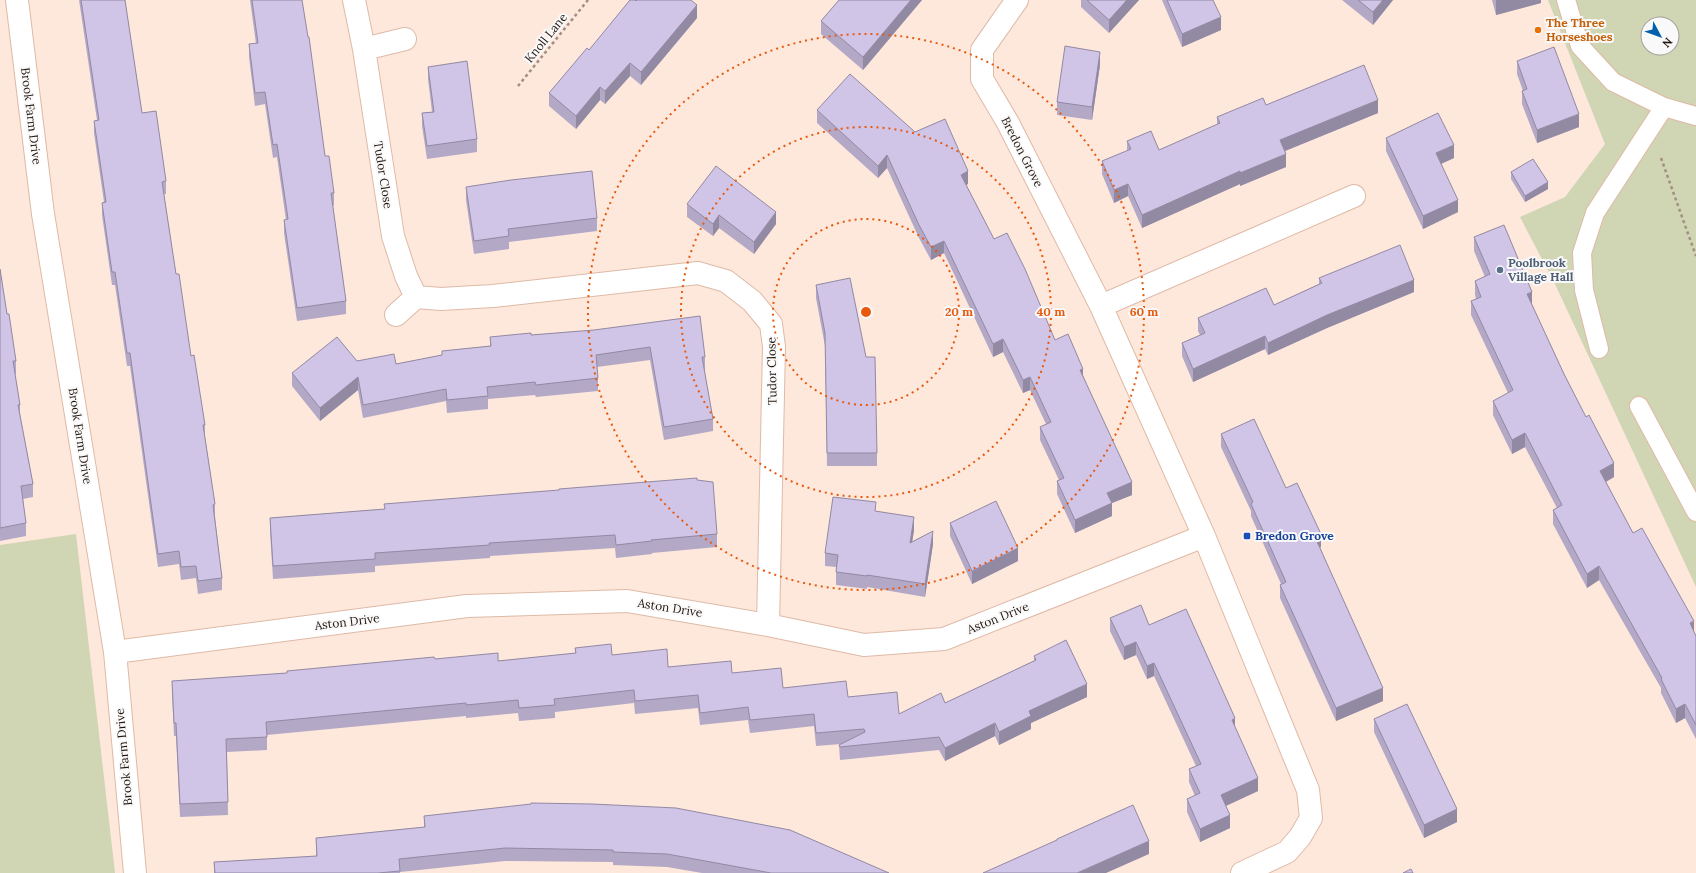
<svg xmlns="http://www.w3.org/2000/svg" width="1696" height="873" viewBox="0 0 1696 873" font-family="Lora,serif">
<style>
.green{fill:#d0d5b3;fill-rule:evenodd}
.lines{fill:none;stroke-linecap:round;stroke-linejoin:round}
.service-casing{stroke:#debaa7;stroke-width:20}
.minor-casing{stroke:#debaa7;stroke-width:24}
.path{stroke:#a18e84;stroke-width:2.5;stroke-dasharray:3 3;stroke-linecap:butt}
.service{stroke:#fff;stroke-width:18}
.minor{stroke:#fff;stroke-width:22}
.wall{fill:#b3a9c7}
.shaded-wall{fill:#9289a2}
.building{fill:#d0c4e7;stroke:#9289a2}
.ring{fill:none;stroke:#e8590c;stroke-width:2;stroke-dasharray:2 4}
.food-dot{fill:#e8710a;stroke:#f9f9f9;stroke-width:1.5}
.service-dot{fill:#5c6f8a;stroke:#f9f9f9;stroke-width:1.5}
.transit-dot{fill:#1a4fb4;stroke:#f9f9f9;stroke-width:1.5}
.labels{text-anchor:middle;stroke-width:4;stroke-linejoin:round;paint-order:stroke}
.food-label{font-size:12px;font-weight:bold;fill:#c56008;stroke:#f9f9f9;text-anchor:start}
.street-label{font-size:12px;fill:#23160f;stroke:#f9f9f9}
.service-label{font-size:12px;font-weight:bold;fill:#4e5e75;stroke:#f9f9f9;text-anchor:start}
.transit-label{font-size:12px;font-weight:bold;fill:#164399;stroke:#f9f9f9;text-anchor:start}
.centre{fill:#e8590c;stroke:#f9f9f9;stroke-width:2}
.ring-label{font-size:12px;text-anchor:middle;font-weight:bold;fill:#e8590c;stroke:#f9f9f9;stroke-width:4;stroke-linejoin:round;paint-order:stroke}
</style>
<rect width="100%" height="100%" fill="#fee7db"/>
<path class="green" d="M1548,0h148v587l-141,-303 -35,-67 45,-20 40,-53zM1648,24h24v24h-24z
M76,534l39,339h-115v-328z"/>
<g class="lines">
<defs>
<path id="service" d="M1566,0l14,46 33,36 51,25 32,9
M1599,349l-15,-59 -2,-37 13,-40 69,-106
M1639,406l57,106"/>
<path id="minor" d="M17,0l26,214 72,438 20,221
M354,0l10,49 29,187 13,40 10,21 25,2 52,-3 205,-23 28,8 26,20 19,23 3,23 -6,278
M1017,0l-35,50v29l26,44 93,183 103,230 104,254 3,28 -11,19 -13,15 -45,21
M364,49l41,-10
M1101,306l253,-110
M396,315l20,-18
M115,652l352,-46 160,-5 141,24 96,20 80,-6 260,-103"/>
</defs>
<use href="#service" class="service-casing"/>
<use href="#minor" class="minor-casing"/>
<path class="path" d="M518,86l70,-86
M1661,158l35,98"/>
<use href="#service" class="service"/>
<use href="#minor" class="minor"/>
</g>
<path class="wall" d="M79,0h46l17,113 24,68v13h-2l12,80 15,82 14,69v12l10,67v13l7,61v12l-24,4 -2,-16 -15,2 -2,-16 -21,3 -28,-201h-3l-12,-81h-3l-10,-70v-12l2,-1 -10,-69v-12l3,-1z
M250,0h52l23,156 9,37v12l-1,1 13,95v13l-49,7 -13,-88v-13h2l-9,-63 -4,1 -8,-54 -10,2 -6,-49v-13h7z
M839,0h83l-59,70 -42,-36v-13z
M1081,0h58l-30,33 -28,-26z
M1162,0h51l8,30 -39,17z
M1342,0h51l-20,25z
M1492,0h49v3l-45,12z
M636,1l61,17 -56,67 -11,-9 -25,28 -5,-4 -24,29 -27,-23v-13l40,-43z
M1517,61l62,66 -42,16 -15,-39v-13h1l-6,-17z
M1100,65l-8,55 -35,-5v-13z
M428,67l49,72v13l-50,7 -5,-33v-13l10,-1 -4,-33z
M1266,105l112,8 -93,38 1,16 -46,19v-2l-98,44 -14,-32 -14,7 -12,-29v-13l25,-10v-10l32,9 58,-25v-8z
M817,110l151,74 -2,1 28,54 61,101 28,35 49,120 -20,8v13l-37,17 -18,-39v-13l2,-1 -19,-40v-13l6,-3 -16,-34 -7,3 -20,-41 -10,5 -49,-104 -13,7 -12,-22 -32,-70 -9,10 -61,-55z
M1386,138l68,20 -13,6 17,48 -35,17 -37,-78z
M1511,172l37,17 -23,13 -14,-23z
M466,187l131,31v13l-88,11v7l-35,5 -8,-54z
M687,204l89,20 -22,30 -35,-26 -6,8 -26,-19z
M1474,237l58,68 32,69 50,103 -8,5 27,51 63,103v103l-11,-21 -9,5 -15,-30v-5l-62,-108 -12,8 -34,-64v-14l4,-2 -32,-61 -13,7 -19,-39v-14l15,-8 -37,-78v-14l5,-2 -1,-4v-14l10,-4 -11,-26z
M0,269l7,45 9,47v13h-1l5,31v9l13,70v13l-10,2 3,24v13l-26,5z
M1319,278l95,14 -87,36 -59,27 -3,-6 -72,33 -11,-26v-13l18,-8 -2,-4v-13l76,-13 45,-21z
M816,285l61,168v13h-50l-2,-120 -9,-48z
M594,330l111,27v13h-1l9,49v12l-49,9 -14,-80 -53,7 1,11v13l-62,6 -1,-2 -47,4v10l-41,4 -1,-12 -83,17 -5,-28 -38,31 -28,-35v-13l104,-9 46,-9v-4l48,-5v-9l41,-2z
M1221,434l65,54 35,59h-1l63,154 -47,20 -56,-123v-13l1,-1 -30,-68v-5l-30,-64z
M697,480l20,54v13l-65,6v1l-36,4 -1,-10 -125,8v2l-115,8v6l-102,7 -3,-48v-13l114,-9z
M876,511l38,19 -2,12 21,2 -8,53 -58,-10v2l-31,-4v-18l-11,-1v-13z
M950,523l68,38 -46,23 -22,-48z
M1110,618l39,7 86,102 23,64 -32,15 4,22 -30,14 -13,-30v-13l8,-3 -6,-14v-13l7,-3 -42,-90 -7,3 -11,-24 -12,5 -14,-29z
M575,648l93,19 64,6 51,15 65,9 51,17 46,-11 89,-42v-5l53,41 -56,26v6l-32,16 -4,-9 -50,25 -6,-11 -99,10 -1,-15 2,-1 -25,2 -2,-20 -64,7 -2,-13 -48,5 -2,-17 -63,6 -1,-11 -79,9v6l-36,3 -1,-8 -52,5v-2l-199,19v15l-40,2 1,63 -48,2 -4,-81h-2l-2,-43v-12l115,-8 148,-14 63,2 77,-8z
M1374,719l83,103 -33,16 -50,-106z
M424,816l465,57h-187l-35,-6 -54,-2v-3l-108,-1 -105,11v1h-186v-11l102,-6v-18l108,-11z"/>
<path class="shaded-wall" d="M911,0h11l-59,70v-13z
M1127,0h12l-30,33v-13z
M1383,0h10l-20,25v-13z
M1496,0h45v3l-45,12z
M697,5v13l-56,67v-13z
M1221,17v13l-39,17v-13z
M1100,52v13l-8,55v-13z
M630,63v13l-25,28v-13z
M600,87v13l-24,29v-13z
M1378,100v13l-98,40v-13z
M1579,114v13l-42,16v-13z
M1454,145v13l-18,8v-13z
M1286,154v13l-46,19v-13z
M887,155v13l-9,10v-12z
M968,171v13l-7,3v-12z
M1240,171v13l-98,44v-13z
M1548,182v7l-23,13v-6z
M1128,184v12l-14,7v-13z
M1458,200v12l-35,17v-13z
M776,212v12l-22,30v-12z
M719,215v13l-6,8v-12z
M944,241v12l-13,7v-13z
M1414,280v12l-87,36 -59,27v-12l59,-28z
M1532,292v14l-5,-12z
M1265,336v13l-72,33v-13z
M1003,339v13l-10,5v-13z
M1083,369v12l-3,-11z
M358,377v13l-38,31v-13z
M1030,377v13l-7,3v-13z
M1525,433v14l-13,7v-14z
M1614,463v14l-14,8v-14z
M1132,482v13l-20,8v13l-37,17v-13l32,-27z
M914,517v13l-4,26v-13z
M933,531v13l-8,53v-13z
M1321,534v13l-6,2v-12z
M1018,548v13l-46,23v-13z
M1599,566v14l-12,8v-14z
M1694,621v14l-4,-12z
M1136,642v13l-12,5v-13z
M1154,663v13l-7,3v-13z
M1087,684v13l-56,26v6l-32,16v-13l30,-21z
M1383,688v13l-47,20v-13z
M1685,704v14l-9,5v-14z
M1235,718v13l-3,-11z
M995,723v13l-50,25v-13z
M1258,778v13l-37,17v-13z
M1457,809v13l-33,16v-13z
M1230,815v13l-30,14v-13z
M1149,841v13l-43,19h-29z"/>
<path class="building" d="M81,0h44l17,113 14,-2 10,70 -4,1 14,92h3l12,82 3,-1 11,70h-2l12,79 -2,1 9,73 -24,3 -2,-15 -15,1 -2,-16 -21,3 -28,-201h-3l-12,-81h-3l-10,-69 4,-1 -12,-81 5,-1z
M252,0h50l6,37h1l16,119h4l5,37h-3l15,108 -49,7 -13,-88 4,-1 -11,-75 -4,1 -8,-53 -10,1 -6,-49 9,-1z
M630,0h5l1,1 1,-1h54l6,5 -56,67 -11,-9 -25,28 -5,-4 -24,29 -27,-23 38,-45 2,2z
M839,0h72l-48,57 -42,-36z
M1087,0h40l-18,20z
M1167,0h46l8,17 -39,17z
M1358,0h25l-10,12z
M1065,46l35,6 -8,55 -35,-5z
M1554,47l25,67 -42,16 -15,-39 5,-2 -10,-28z
M467,61l10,78 -50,7 -5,-33 12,-1 -6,-45z
M1364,65l14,35 -98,40 6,14 -46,19v-2l-98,44 -14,-31 -14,6 -12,-29 29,-12 -4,-8 24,-10 8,19 61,-27 -3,-6 46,-19 3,7z
M850,74l65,58 30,-13 23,52 -7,4 33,64 13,-6 18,36 30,71 13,-6 15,35 -3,1 52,112 -25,11 5,10 -37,17 -18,-39 7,-3 -24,-51 11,-5 -21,-45 -7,3 -20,-41 -10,5 -49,-103 -13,6 -12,-22 -32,-70 -9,11 -61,-56z
M1438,113l16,32 -18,8 22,47 -35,16 -37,-78z
M1533,159l15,23 -23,14 -14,-24z
M716,166l60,46 -22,30 -35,-27 -6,9 -26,-20z
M592,171l5,47 -89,11 1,7 -35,5 -8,-54 45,-7z
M1504,225l28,67 -5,2 37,80 22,43 3,-2 25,48 -14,8 33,62 9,-5 52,93 -4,2 6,13v89l-11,-21 -9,5 -15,-30 1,-1 -63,-112 -12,8 -34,-64 9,-5 -37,-72 -13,7 -19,-39 20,-11 -42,-89 10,-4 -6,-16 15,-7 -16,-37z
M1400,245l14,35 -87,35 -59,28 -3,-7 -72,33 -11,-26 23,-10 -7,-15 68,-30 8,17 48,-22 -3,-5z
M0,269l7,45h2l7,47h-3l7,44h-2l15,79 -12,2 5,37 -26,5z
M850,278l16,79h9l2,96h-50l-2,-120 -9,-48z
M700,316l5,41h-3l11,62 -49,8 -14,-80 -54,8 2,23 -62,7 -1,-3 -48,5 1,9 -41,4 -1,-11 -83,16 -5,-28 -38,31 -28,-35 45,-36 20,24 37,-7 2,10 46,-9v-4l49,-5 -1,-9 41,-4v2l63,-5z
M1254,419l32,69 11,-5 24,51 -6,3 68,151 -47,20 -56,-123 6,-3 -35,-78 2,-2 -32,-68z
M697,478v2l16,2 4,52 -66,6 1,1 -36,4 -1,-10 -126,8 1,2 -115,8v6l-102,7 -3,-48 115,-9 -1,-5 175,-14v-1z
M833,497l43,5 -1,9 39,6 -4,26 23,-12 -8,53 -58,-9v1l-31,-4 2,-17 -13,-2z
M996,501l22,47 -46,23 -22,-48z
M1141,605l8,20 37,-16 49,109 -3,2 26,58 -37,17 9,20 -30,14 -13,-30 13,-6 -11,-24 12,-5 -47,-101 -7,3 -11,-24 -12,5 -14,-29z
M1066,640l21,44 -58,27 2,5 -32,16 -4,-9 -50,25 -6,-11 -99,10 -1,-2 26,-13 -1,-3 -48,4 -2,-19 -64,6 -2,-13 -48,6 -2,-18 -63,6 -1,-11 -80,9 1,6 -36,3 -1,-8 -52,5v-2l-200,19 1,15 -41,2 2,63 -48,2 -4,-81h-2l-2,-42 115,-8v-2l147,-14 1,2 63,-6v8l78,-8 -1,-5 36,-4 1,11 55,-6 1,18 63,-6 1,12 49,-5 2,20 63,-7 2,16 49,-5 2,22 42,-21 4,10 91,-43 -2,-4z
M1407,704l50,105 -33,16 -50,-106z
M531,803l61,1 84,4 114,22 99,43h-118l-104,-19 -54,-2v-2l-108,-2 -106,11 1,12 -22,2h-163l-1,-11 103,-6 -1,-18 109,-11 -1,-11 107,-12z
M1133,805l16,36 -72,32h-94l74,-33v-1z
M1411,869l2,4h-10z"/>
<g class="ring">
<circle cx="866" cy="312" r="93"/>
<circle cx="866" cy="312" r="185"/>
<circle cx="866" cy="312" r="278"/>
</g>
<circle class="food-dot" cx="1538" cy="30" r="4"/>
<circle class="service-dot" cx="1500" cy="270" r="4"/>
<rect class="transit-dot" x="1243" y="532" width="8" height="8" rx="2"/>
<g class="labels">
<g class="food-label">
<text x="1546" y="27">The Three<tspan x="1546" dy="14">Horseshoes</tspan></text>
</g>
<g class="street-label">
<text transform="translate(546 38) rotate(-51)" y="4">Knoll Lane</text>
<text transform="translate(31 116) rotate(83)" y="4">Brook Farm Drive</text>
<text transform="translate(1022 152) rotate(63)" y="4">Bredon Grove</text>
<text transform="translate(383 175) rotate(81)" y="4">Tudor Close</text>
<text transform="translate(772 371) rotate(-91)" y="4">Tudor Close</text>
<text transform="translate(80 436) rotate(81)" y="4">Brook Farm Drive</text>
<text transform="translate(670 608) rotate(9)" y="4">Aston Drive</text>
<text transform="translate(998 618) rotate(-22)" y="4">Aston Drive</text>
<text transform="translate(347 622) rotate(-7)" y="4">Aston Drive</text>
<text transform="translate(124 757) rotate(-95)" y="4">Brook Farm Drive</text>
</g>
<g class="service-label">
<text x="1508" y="267">Poolbrook<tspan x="1508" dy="14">Village Hall</tspan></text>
</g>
<g class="transit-label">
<text x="1255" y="540">Bredon Grove</text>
</g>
</g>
<circle cx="866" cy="312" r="6" class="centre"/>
<g class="ring-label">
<text x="959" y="316">20 m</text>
<text x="1051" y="316">40 m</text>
<text x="1144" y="316">60 m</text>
</g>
<g transform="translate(1660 36) rotate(131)"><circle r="19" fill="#f9f9f9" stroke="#a39e9b"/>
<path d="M0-3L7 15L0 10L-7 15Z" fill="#025fac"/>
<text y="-6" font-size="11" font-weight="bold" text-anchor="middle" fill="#23160f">N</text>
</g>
</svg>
